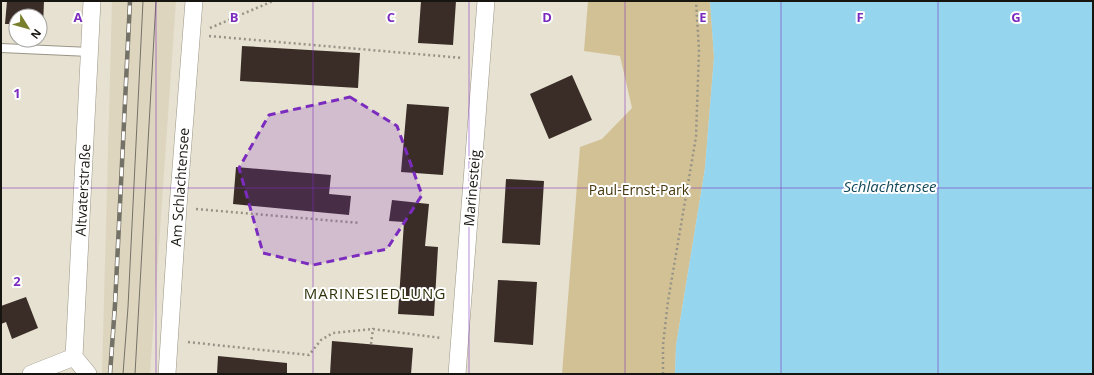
<svg xmlns="http://www.w3.org/2000/svg" width="1094" height="375" viewBox="0 0 1094 375" font-family="'Open Sans',sans-serif">
<style>
.built{fill:#ded5bf}
.green{fill:#d2c195}
.water{fill:#95d5ee}
.building{fill:#3a2d28}
.lines{fill:none;stroke-linecap:round;stroke-linejoin:round}
.service-casing{stroke:#9a9586;stroke-width:10}
.minor-casing{stroke:#9a9586;stroke-width:18}
.path{stroke:#979387;stroke-width:2.5;stroke-dasharray:2 3;stroke-linecap:butt}
.service{stroke:#fff;stroke-width:8}
.minor{stroke:#fff;stroke-width:17}
.tram{stroke:#747166;stroke-width:1}
.rail-casing{stroke:#747166;stroke-width:4.5}
.rail{stroke:#fff;stroke-width:3;stroke-dasharray:9;stroke-linecap:butt}
.marked{fill:#7b2cbf;fill-opacity:0.2;stroke:#7b2cbf;stroke-width:3;stroke-dasharray:8 5;stroke-linejoin:round}
.grid{fill:none;stroke:#7b2cbf;stroke-width:1;stroke-opacity:0.55}
.labels{text-anchor:middle;stroke-width:4;stroke-linejoin:round;paint-order:stroke}
.street-label{font-size:14px;fill:#17150f;stroke:#fff}
.park-label{font-size:14px;fill:#45370c;stroke:#fff}
.water-label{font-size:15px;font-style:italic;fill:#13485a;stroke:#fff}
.neighbourhood-label{font-size:15px;letter-spacing:1px;fill:#303309;stroke:#fff}
.grid-label{font-size:13px;text-anchor:middle;font-weight:bold;fill:#7b2cbf;stroke:#fff;stroke-width:4;stroke-linejoin:round;paint-order:stroke}
</style>
<rect width="100%" height="100%" fill="#e6e1d1"/>
<path class="built" d="M112,1h64l-26,373h-48z"/>
<path class="green" d="M588,1h122l4,56 -9,111 -29,178 -1,28h-113l18,-227 22,-8 30,-31 -12,-52 -36,-5z"/>
<path class="water" d="M710,1h383v373h-418l1,-28 29,-178 9,-111z"/>
<path class="building" d="M7,1h37l-1,25 -3,-1v-9h-24v8h-11z
M421,1h35l-3,44 -35,-2z
M242,46l118,7 -2,35 -118,-7z
M572,75l20,45 -43,19 -19,-45z
M407,104l42,3 -6,68 -42,-3z
M236,167l95,8 -2,19 22,2 -2,19 -116,-11z
M506,179l38,2 -4,64 -38,-2z
M392,200l37,4 -4,42 13,1 -4,69 -36,-2 6,-92 -15,-1z
M498,280l39,2 -4,63 -39,-3z
M26,297l12,31 -26,11 -6,-17 -5,2v-18z
M332,341l81,7 -2,26h-81z
M218,356l69,7v11h-70z"/>
<g class="lines">
<defs>
<path id="service" d="M1,48l89,4"/>
<path id="minor" d="M31,374l43,-17
M88,374l-14,-17 18,-356
M167,374l11,-167 16,-206
M457,374l29,-373"/>
</defs>
<use href="#service" class="service-casing"/>
<use href="#minor" class="minor-casing"/>
<path class="path" d="M210,28l63,-27
M209,36l254,22
M196,209l164,14
M188,342l121,13 12,-15 12,-7 40,-4
M371,344l2,-15 68,9
M663,374v-29l5,-44 28,-164 3,-87 -3,-49"/>
<use href="#service" class="service"/>
<use href="#minor" class="minor"/>
<path class="tram" d="M123,374l5,-67 15,-306
M135,374l21,-373"/>
<defs>
<path id="rail" d="M110,374l5,-69 15,-304"/>
</defs>
<use href="#rail" class="rail-casing"/>
<use href="#rail" class="rail"/>
</g>
<path class="marked" d="M350,97l47,29 25,69 -35,54 -74,16 -50,-12 -24,-85 30,-53z"/>
<path class="grid" d="M156,1v373M313,1v373M469,1v373M625,1v373M781,1v373M938,1v373M1,188h1092"/>
<g class="labels">
<g class="street-label">
<text transform="translate(180 187) rotate(-86)" y="5">Am Schlachtensee</text>
<text transform="translate(472 188) rotate(-85)" y="5">Marinesteig</text>
<text transform="translate(83 190) rotate(-87)" y="5">Altvaterstraße</text>
</g>
<g class="park-label">
<text x="639" y="195">Paul-Ernst-Park</text>
</g>
<g class="water-label">
<text x="890" y="192">Schlachtensee</text>
</g>
<g class="neighbourhood-label">
<text x="375" y="299">MARINESIEDLUNG</text>
</g>
</g>
<g class="grid-label">
<text x="78" y="22">A</text>
<text x="234" y="22">B</text>
<text x="391" y="22">C</text>
<text x="547" y="22">D</text>
<text x="703" y="22">E</text>
<text x="860" y="22">F</text>
<text x="1016" y="22">G</text>
<text x="17" y="98">1</text>
<text x="17" y="286">2</text>
</g>
<rect width="1094" height="375" fill="none" stroke="#17150f" stroke-width="4"/>
<g transform="translate(28 28) rotate(127)"><circle r="19" fill="#ffffff" stroke="#a2a19f"/>
<path d="M0-3L7 15L0 10L-7 15Z" fill="#797f2a"/>
<text y="-6" font-size="11" font-weight="bold" text-anchor="middle" fill="#17150f">N</text>
</g>
</svg>
